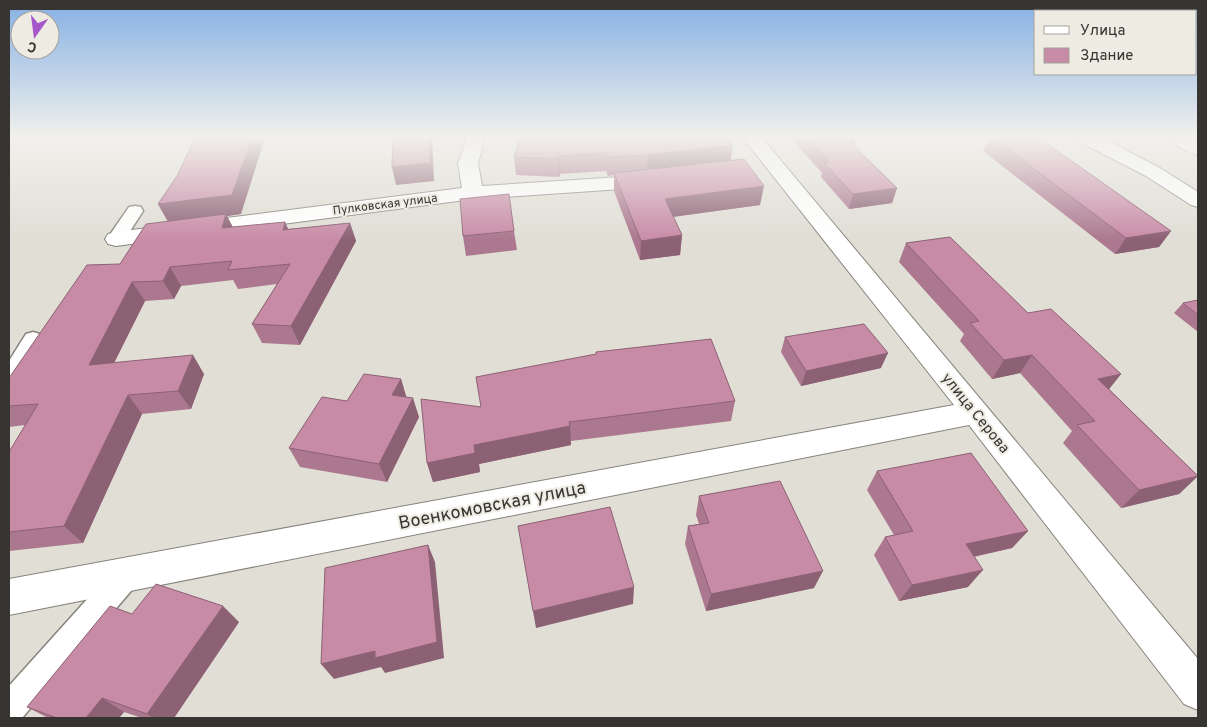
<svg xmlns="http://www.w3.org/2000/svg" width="1207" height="727" viewBox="0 0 1207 727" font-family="Overpass,sans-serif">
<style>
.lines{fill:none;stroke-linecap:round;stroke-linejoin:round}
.lane-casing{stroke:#86847c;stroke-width:3}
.street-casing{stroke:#86847c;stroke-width:2}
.primary-casing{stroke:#86847c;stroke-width:2}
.lane{fill:#fff;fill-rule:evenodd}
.street{fill:#fff;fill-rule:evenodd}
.primary{fill:#fff;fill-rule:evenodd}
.wall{fill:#ac788f}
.shaded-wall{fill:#8c6174}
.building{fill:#c88ba6;stroke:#8c6174}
.labels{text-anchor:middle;stroke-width:4;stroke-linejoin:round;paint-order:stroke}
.far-street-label{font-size:12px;fill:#363532;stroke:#eeebe2}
.street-label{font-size:15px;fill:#363532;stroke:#eeebe2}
.near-street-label{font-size:18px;fill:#363532;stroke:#eeebe2}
</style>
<rect width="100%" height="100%" fill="#e0ded5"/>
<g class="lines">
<defs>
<path id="lane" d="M135,206l6,1 2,4 -18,28 -3,4 -6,1 -6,-1 -3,-4 22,-32z
M33,332l7,2 3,5 -26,45 -8,2v-25l17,-27z
M127,562l10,4 4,9 -4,9 -115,134h-13v-32l108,-120z"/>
<path id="street" d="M465,138h18l1,4 -6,21 4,23 169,-11 7,2 3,4 -3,4 -7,2 -178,12 -357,47 -8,-2 -3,-5 3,-5 8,-2 346,-44 -4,-25 8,-21z
M743,138h19l436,521v51l-14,-6 -215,-279 -960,190v-36l945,-174z
M1078,138h24l58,30 38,24v15l-7,-2 -45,-29 -66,-34z"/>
<path id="primary" d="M1169,138h23l6,3v14c-9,-2 -23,-9 -29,-17z"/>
</defs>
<use href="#lane" class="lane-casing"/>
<use href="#street" class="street-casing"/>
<use href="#primary" class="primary-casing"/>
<use href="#lane" class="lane"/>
<use href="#street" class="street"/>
<use href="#primary" class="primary"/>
</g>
<path class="wall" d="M791,138h65l-2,8 43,42 -5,15 -43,6 -28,-32 1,-4z
M989,138h50l132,93 -12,16 -44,7 -132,-103z
M733,145l-2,15 29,45 -87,12 9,18 -2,20 -40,5 -26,-69v-16l-6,1 -2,-5 -46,3 -1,3 -43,-2 -2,-18z
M158,204l83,10 -14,2 6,11 52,-5 3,7 62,-6 6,18 -56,104 -38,-2 -10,-19 25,-40 -39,5 -5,-9 -52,6 -7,13 -29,2 -31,62 90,11 -13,35 -49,5 -59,129 -74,8v-99l16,-27 -16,2v-49l159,-156z
M514,231l3,19 -51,6 -3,-20z
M906,243l122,70 93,61 -12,15 89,87 -19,18 -58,14 -58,-65 9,-12 -52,-58 -28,6 -32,-38 4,-7 -65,-72z
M1198,300v32l-24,-19 9,-10z
M785,337l96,31 -80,18 -20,-34z
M596,352l139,49 -4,20 -160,20v4l-92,19 1,8 -47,10 -6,-19 54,-56 115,-52z
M401,379l5,18 13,20 -32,65 -87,-15 -11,-19z
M877,471l151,60 -16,17 -38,9 -6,30 -69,14 -25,-46 11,-18 9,-2 -27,-45z
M699,496l115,92 -108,23 -21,-67 3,-18 11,-2 -3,-9z
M239,622l-65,96h-32l-18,-6 -5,6h-71l-21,-11z"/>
<path class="shaded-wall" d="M252,138h13l-24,76 -14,2 8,16 -66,-9 -11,-19z
M429,138h3l2,43 -38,4 -4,-18z
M843,138h13l-3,10z
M733,145l-3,18 -83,10 1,-18z
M559,156l1,18 -1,3 -1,-18z
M764,186l-4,19 -97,13 2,-19z
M897,188l-5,15 -43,6 4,-15z
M285,222l8,18 -10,-10z
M350,223l6,18 -56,104 -9,-19z
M1171,231l-12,16 -44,7 11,-16z
M682,235l-2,20 -40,5 1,-19z
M170,267l11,19 -7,13 -11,-18z
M132,282l13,19 -41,82 -15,-18z
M888,353l-7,15 -80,18 5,-15z
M193,355l11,19 -13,35 -13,-18z
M1032,355l-12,18 -28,6 12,-19z
M1121,374l-15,19 -8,-14z
M401,379l6,20 -15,-4z
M128,395l14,19 -59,129 -19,-17z
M413,398l6,19 -32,65 -8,-18z
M570,426l1,19 -92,19 1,8 -47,10 -6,-19 47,-18z
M1198,476l-19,18 -58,14 18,-18z
M1028,531l-16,17 -60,13 14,-17z
M428,545l7,17 9,96 -59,15 -4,-6 -47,12 -13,-15z
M983,570l-15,17 -69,14 13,-16z
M823,571l-9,17 -108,23 5,-17z
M634,587l-1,17 -97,24 -3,-17z
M223,606l16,16 -65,96h-21l-6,-4z
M102,698l22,14 -5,6h-33z"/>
<path class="building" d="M195,138h57l-20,57 -74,9 19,-28z
M393,138h36l1,25 -38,4z
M520,138h208l5,7 -85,10 -40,2 -2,-4 -47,3 -1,3 -44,-2z
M807,138h39l51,50 -44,6 -29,-31 5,-1z
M993,138h46l132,93 -45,7z
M744,159l20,27 -99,13 17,36 -41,6 -27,-68z
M509,194l5,37 -51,5 -3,-37z
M226,214l-4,14 63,-6 -2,8 67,-7 -59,103 -39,-2 38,-60 -62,6 4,-9 -62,6 -7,14 -31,1 -43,83 104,-10 -15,36 -50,4 -64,131 -55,6v-80l29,-48 -29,2v-28l78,-113 33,-1 26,-40z
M950,237l78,76 23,-4 70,65 -23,5 100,97 -59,14 -62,-65 18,-4 -63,-66 -28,5 -34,-37 9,-2 -73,-78z
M1198,300v15l-15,-12z
M864,324l24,29 -82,18 -21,-34z
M711,339l24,62 -166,21 1,4 -96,19 1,8 -48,10 -6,-64 60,8 -5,-30 120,-23v-2z
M364,374l37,5 -9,16 21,3 -34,66 -90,-16 33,-51 25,4z
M971,453l57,78 -62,13 17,26 -71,15 -27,-48 28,-6 -36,-60z
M780,481l43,90 -112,23 -23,-68 21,-3 -10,-27z
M610,507l24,80 -101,24 -15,-85z
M428,545l9,97 -62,16v-7l-54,13 4,-96z
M156,584l67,22 -76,108 -45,-16 -16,20h-29l-30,-11 83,-101 22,8z"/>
<linearGradient id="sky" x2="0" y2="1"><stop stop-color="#85b0e4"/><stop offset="0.57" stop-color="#f1f0ec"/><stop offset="1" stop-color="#f1f0ec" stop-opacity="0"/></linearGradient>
<rect width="1207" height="240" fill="url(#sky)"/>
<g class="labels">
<g class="far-street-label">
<text transform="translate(385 204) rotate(-7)" y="4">Пулковская улица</text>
</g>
<g class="street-label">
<text transform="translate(976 413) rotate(51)" y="5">улица Серова</text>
</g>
<g class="near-street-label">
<text transform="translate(492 505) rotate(-11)" y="6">Военкомовская улица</text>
</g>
</g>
<rect width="1207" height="727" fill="none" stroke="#363532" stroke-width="20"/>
<rect x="1034" y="10" width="162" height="65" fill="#eeebe2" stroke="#a4a29c"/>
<rect x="1044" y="26" width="25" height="8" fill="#ffffff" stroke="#a4a29c"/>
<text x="1080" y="35" font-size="15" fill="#363532">Улица</text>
<rect x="1044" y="48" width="25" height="15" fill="#c88ba6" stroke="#a4a29c"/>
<text x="1080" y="60" font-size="15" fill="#363532">Здание</text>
<g transform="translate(35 35) rotate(194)"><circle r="24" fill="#eeebe2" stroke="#a4a29c"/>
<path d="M0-4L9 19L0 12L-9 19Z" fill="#a657c9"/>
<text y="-8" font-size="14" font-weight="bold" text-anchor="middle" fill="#363532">С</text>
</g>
</svg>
